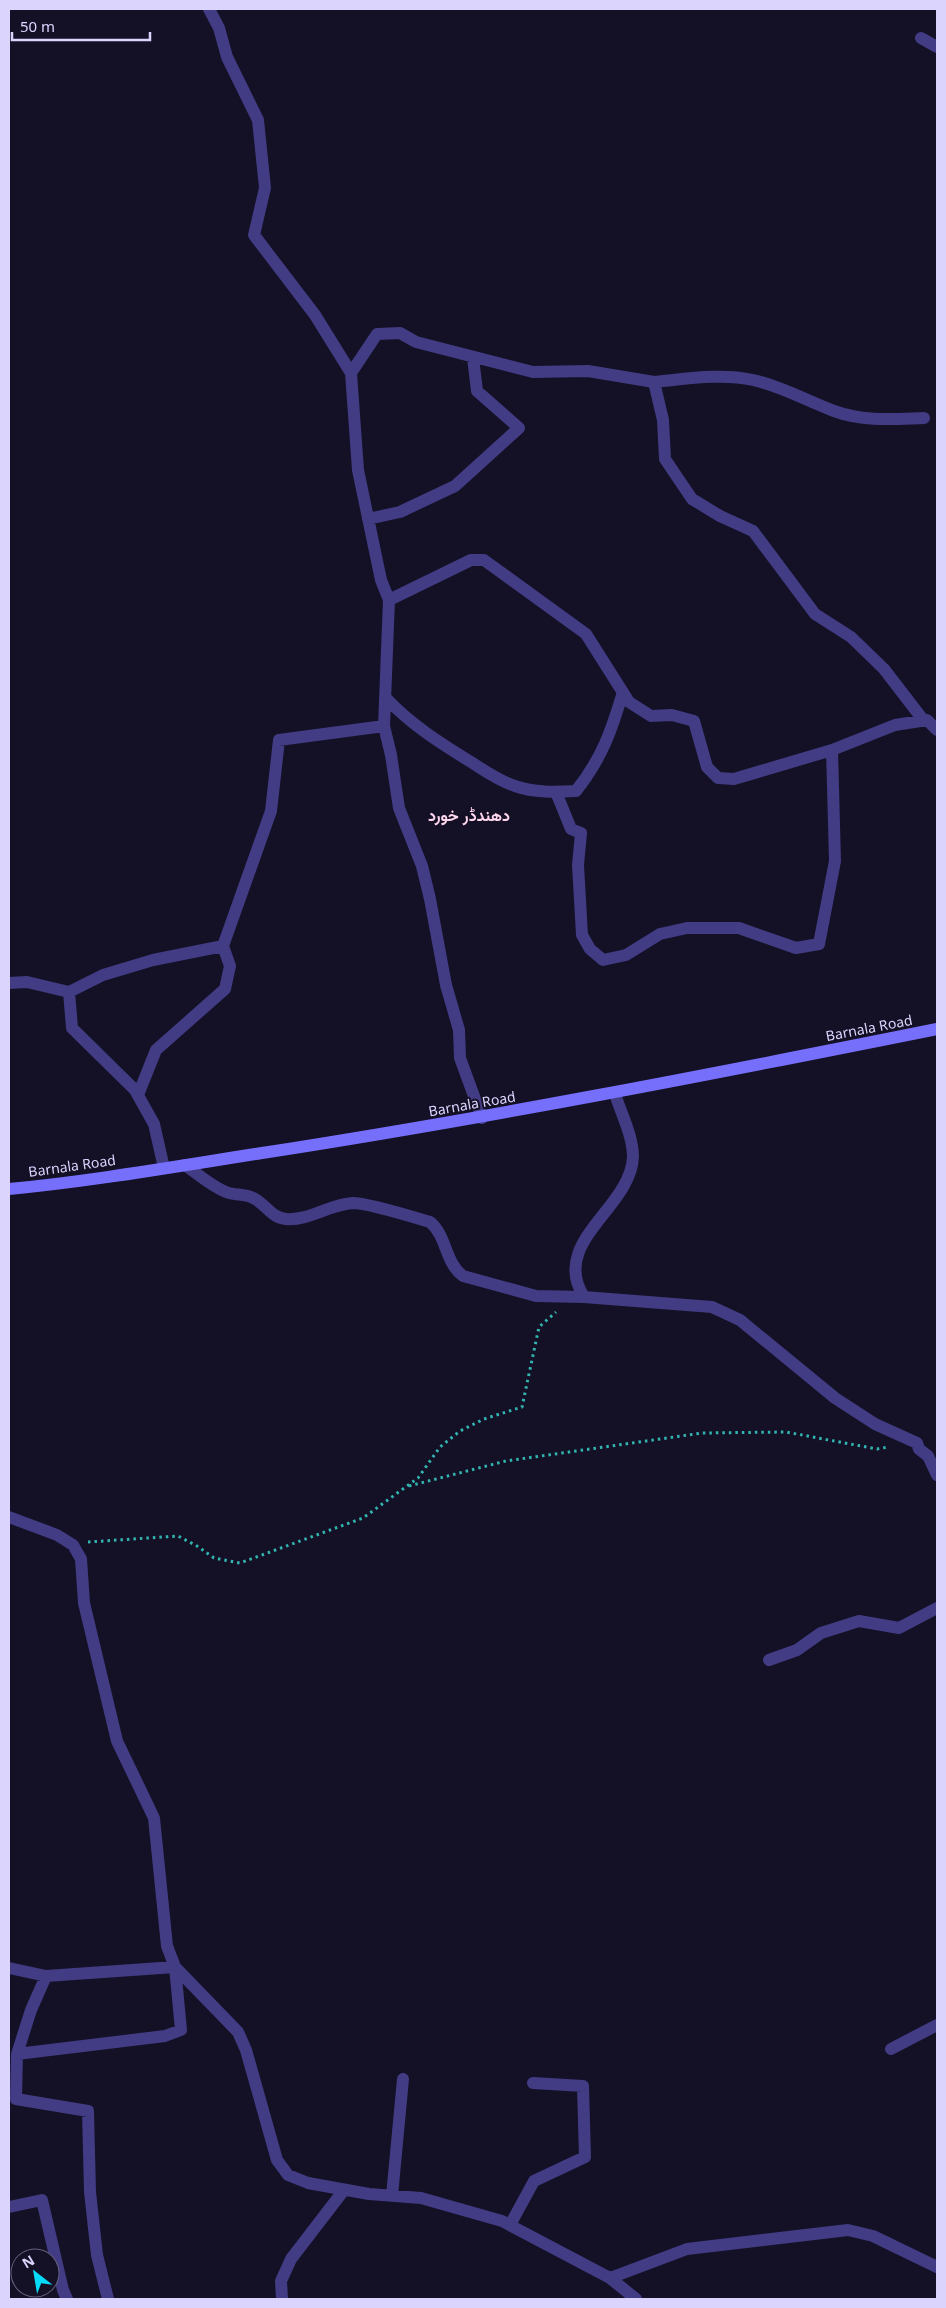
<svg xmlns="http://www.w3.org/2000/svg" width="946" height="2308" viewBox="0 0 946 2308" font-family="'Noto Sans',Vazirmatn,sans-serif">
<style>
.lines{fill:none;stroke-linecap:round;stroke-linejoin:round}
.path{stroke:#32b5b1;stroke-width:3;stroke-dasharray:2.5 4;stroke-linecap:butt}
.street{stroke:#413c83;stroke-width:12}
.secondary{stroke:#766ffb;stroke-width:12}
.labels{text-anchor:middle;stroke-width:4;stroke-linejoin:round;paint-order:stroke}
.street-label{font-size:14px;fill:#dbd5fe;stroke:#141026}
.quarter-label{font-size:16px;font-weight:bold;fill:#fed7ef;stroke:#141026}
</style>
<rect width="100%" height="100%" fill="#141026"/>
<g class="lines">
<path class="path" d="M409,1486l97,-25 196,-28 84,-1 91,17 11,-2
M88,1542l90,-6 19,10 17,12 26,5 123,-45 55,-40 22,-31 20,-16 24,-12 38,-12 17,-80 17,-15"/>
<path class="street" d="M209,9l10,19 8,29 31,63 7,68 -11,47 61,80 36,58 26,-39 23,-1 16,9 117,30 55,-1 66,11 9,38 2,39 27,40 28,17 33,15 62,83 36,23 33,32 40,52
M921,38l16,9
M351,373l7,97 23,110 8,20
M654,382c32,-3 67,-9 99,-2 28,6 54,21 81,31 30,11 60,8 90,7
M368,519l32,-7 55,-26 64,-58 -42,-37 -4,-33
M385,697c25,27 55,46 86,65 14,9 28,19 44,24 20,7 40,6 61,5 26,-33 35,-59 47,-99
M384,726l7,29 8,53 23,58 8,33 16,86 13,45 1,28 22,60
M556,792l15,37 10,4 -3,32 4,70 8,14 13,11 23,-5 34,-21 27,-6h52l57,20 23,-4 16,-83 -3,-111
M9,983l18,-1 42,10 34,-17 50,-15 70,-14 48,-135 8,-71 105,-14 5,-126 82,-40h13l102,74 43,68 22,14 21,-1 22,6 13,46 11,11 16,1 98,-29 63,-25 32,-5 10,10
M69,992l3,36 63,62 19,34 10,44
M138,1095l18,-45 69,-61 5,-23 -7,-20
M185,1165c13,9 26,21 41,27 10,4 19,1 29,7 11,6 17,19 31,20 23,2 44,-15 67,-16 15,0 60,14 77,19 17,14 15,41 33,54l73,20 48,1 128,10 28,13 95,78 40,26 42,19 2,6 9,7 9,19
M584,1297c-35,-55 47,-89 49,-140 0,-21 -12,-44 -18,-63
M9,1517l48,18 16,10 8,14 3,44 33,138 37,77 13,128 8,21 63,65 8,18 31,110 11,15 20,8 61,11 52,4 81,23 108,57 26,21
M769,1660l28,-10 24,-17 38,-12 40,7 38,-20
M9,1968l37,8 129,-9 6,63 -16,6 -148,18 14,-44 15,-34
M891,2049l46,-24
M17,2054l-1,45 72,12 2,81 7,63 11,44
M392,2196l11,-117
M9,2207l33,-7 21,90 4,9
M510,2225l24,-44 51,-24 -2,-71 -50,-3
M610,2278l77,-29 161,-19 25,6 64,31
M282,2299l-1,-18 10,-22 53,-69"/>
<path class="secondary" d="M9,1189c84,-8 169,-23 253,-36 226,-35 451,-79 675,-124"/>
</g>
<g class="labels">
<g class="street-label">
<text transform="translate(869 1028) rotate(-11)" y="5">Barnala Road</text>
<text transform="translate(472 1104) rotate(-10)" y="5">Barnala Road</text>
<text transform="translate(72 1166) rotate(-8)" y="5">Barnala Road</text>
</g>
<g class="quarter-label">
<text x="469" y="821">دھندڈر خورد</text>
</g>
</g>
<rect width="946" height="2308" fill="none" stroke="#dbd5fe" stroke-width="20"/>
<g transform="translate(35 2273) rotate(329)"><circle r="24" fill="#141026" stroke="#645f7c"/>
<path d="M0-4L9 19L0 12L-9 19Z" fill="#06daf9"/>
<text y="-8" font-size="14" font-weight="bold" text-anchor="middle" fill="#dbd5fe">N</text>
</g>
<path d="M12 32v8h138v-8" fill="none" stroke="#dbd5fe" stroke-width="2.5"/>
<text x="20" y="32" font-size="15" fill="#dbd5fe" stroke="#141026" stroke-width="4" paint-order="stroke">50 m</text>
</svg>
